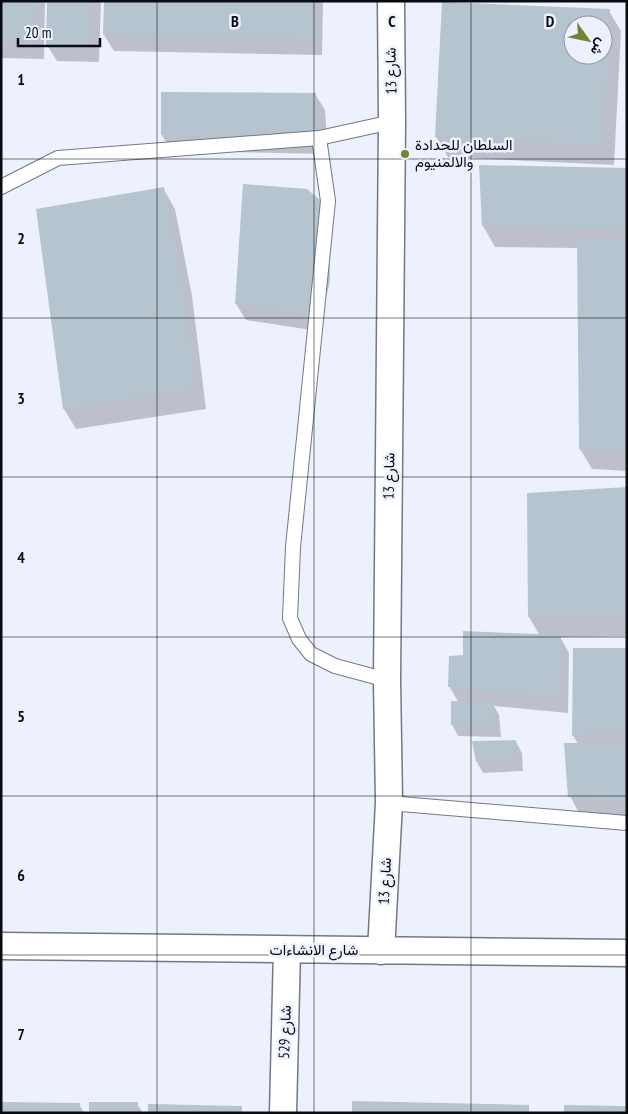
<svg xmlns="http://www.w3.org/2000/svg" width="628" height="1114" viewBox="0 0 628 1114" font-family="'PT Sans Narrow',Vazirmatn,sans-serif">
<style>
.shadow{fill:#0003;fill-rule:evenodd}
.building{fill:#b5c4cf;fill-rule:evenodd}
.lines{fill:none;stroke-linecap:round;stroke-linejoin:round}
.lane-casing{stroke:#737887;stroke-width:16}
.street-casing{stroke:#737887;stroke-width:29}
.lane{stroke:#fff;stroke-width:14}
.street{stroke:#fff;stroke-width:26}
.grid{fill:none;stroke:#0a0b11;stroke-width:1;stroke-opacity:0.55}
.poi-dot{fill:#728332;stroke:#edf1fe;stroke-width:2}
.labels{text-anchor:middle;stroke-width:5;stroke-linejoin:round;paint-order:stroke}
.street-label{font-size:15px;fill:#0a0b11;stroke:#edf1fe}
.poi-label{font-size:15px;fill:#0a0b11;stroke:#edf1fe;text-anchor:start}
.grid-label{font-size:16px;text-anchor:middle;font-weight:bold;fill:#0a0b11;stroke:#edf1fe;stroke-width:5;stroke-linejoin:round;paint-order:stroke}
</style>
<rect width="100%" height="100%" fill="#edf1fe"/>
<path class="shadow" d="M1,1h44l-1,58 -42,-1z
M48,1h53l-2,61 -42,-1 -10,-16z
M105,1h218l-1,54 -208,-4 -10,-16z
M443,3l166,8 12,20 -7,134 -166,-8 -12,-20zM573,25h30v30h-30z
M315,94l10,16 3,44 -157,-3 -9,-16z
M480,166l147,3v302l-35,-2 -12,-20 -2,-201 -83,-1 -12,-21z
M163,188l12,21 17,87 14,113 -130,20 -12,-20 -26,-199z
M319,201l10,17 1,63 -12,50 -72,-11 -10,-16z
M627,488v148l-67,1 9,16 -1,60 -74,-7 5,9 2,22 -43,-1 -6,-12 7,-21 -10,-17 16,-30 75,-20 -11,-19z
M627,650v166l-48,-3 -9,-17 8,-52 -5,-9z
M516,742l6,11 1,18 -40,2 -6,-11z
M79,1104l5,9h-83z
M137,1104l6,9h-53z"/>
<path class="building" d="M1,1h35l-1,42h-34z
M47,1h44l-1,45 -44,-1z
M104,1h210v38l-211,-4z
M442,2l168,7 -7,136 -168,-8zM573,25h30v30h-30z
M161,92l155,1 3,45 -158,-3z
M479,165l148,3v62l-145,-4z
M243,184l64,5 13,11 2,64 -13,51 -74,-11z
M164,187l17,87 15,115 -133,20 -27,-200z
M577,239h50v213l-48,-3z
M627,487v129l-99,1 -1,-124z
M463,631l98,4 -2,62 -111,-10 1,-31 14,-1z
M573,648h54v83l-55,5z
M451,701l42,2 2,23 -44,-1z
M516,740l1,19 -41,3 -4,-21z
M564,743h63v58l-59,-4z
M352,1101l177,4v8h-177z
M1,1102l79,1v10h-79z
M89,1102h49v11h-49z
M148,1104l94,2v7h-94z
M564,1105l63,1v7h-63z"/>
<g class="lines">
<defs>
<path id="lane" d="M319,138l9,63 -35,346 -3,71 9,21 12,15 24,12 52,14
M1,187l57,-29 261,-20 73,-16
M389,803l238,20"/>
<path id="street" d="M1,946l626,7
M381,951l8,-148 -2,-123 5,-558 -1,-121
M283,1113l4,-163"/>
</defs>
<use href="#lane" class="lane-casing"/>
<use href="#street" class="street-casing"/>
<use href="#lane" class="lane"/>
<use href="#street" class="street"/>
</g>
<path class="grid" d="M157,1v1112M314,1v1112M471,1v1112M1,159h626M1,318h626M1,477h626M1,637h626M1,796h626M1,955h626"/>
<circle class="poi-dot" cx="405" cy="154" r="5"/>
<g class="labels">
<g class="street-label">
<text transform="translate(391 71) rotate(-91)" y="5">شارع 13</text>
<text transform="translate(389 476) rotate(-89)" y="5">شارع 13</text>
<text transform="translate(385 881) rotate(-87)" y="5">شارع 13</text>
<text x="314" y="955">شارع الانشاءات</text>
<text transform="translate(285 1032) rotate(-88)" y="5">شارع 529</text>
</g>
<g class="poi-label">
<text x="415" y="150">السلطان للحدادة<tspan x="415" dy="17">والالمنيوم</tspan></text>
</g>
</g>
<g class="grid-label">
<text x="235" y="27">B</text>
<text x="392" y="27">C</text>
<text x="550" y="27">D</text>
<text x="21" y="85">1</text>
<text x="21" y="244">2</text>
<text x="21" y="404">3</text>
<text x="21" y="563">4</text>
<text x="21" y="722">5</text>
<text x="21" y="881">6</text>
<text x="21" y="1040">7</text>
</g>
<rect width="628" height="1114" fill="none" stroke="#0a0b11" stroke-width="5"/>
<g transform="translate(588 40) rotate(123)"><circle r="24" fill="#edf1fe" stroke="#92959f"/>
<path d="M0-4L9 19L0 12L-9 19Z" fill="#728332"/>
<text y="-8" font-size="14" font-weight="bold" text-anchor="middle" fill="#0a0b11">ش</text>
</g>
<path d="M18 38v8h82v-8" fill="none" stroke="#0a0b11" stroke-width="2.5"/>
<text x="25" y="38" font-size="15" fill="#0a0b11" stroke="#edf1fe" stroke-width="4" paint-order="stroke">20 m</text>
</svg>
